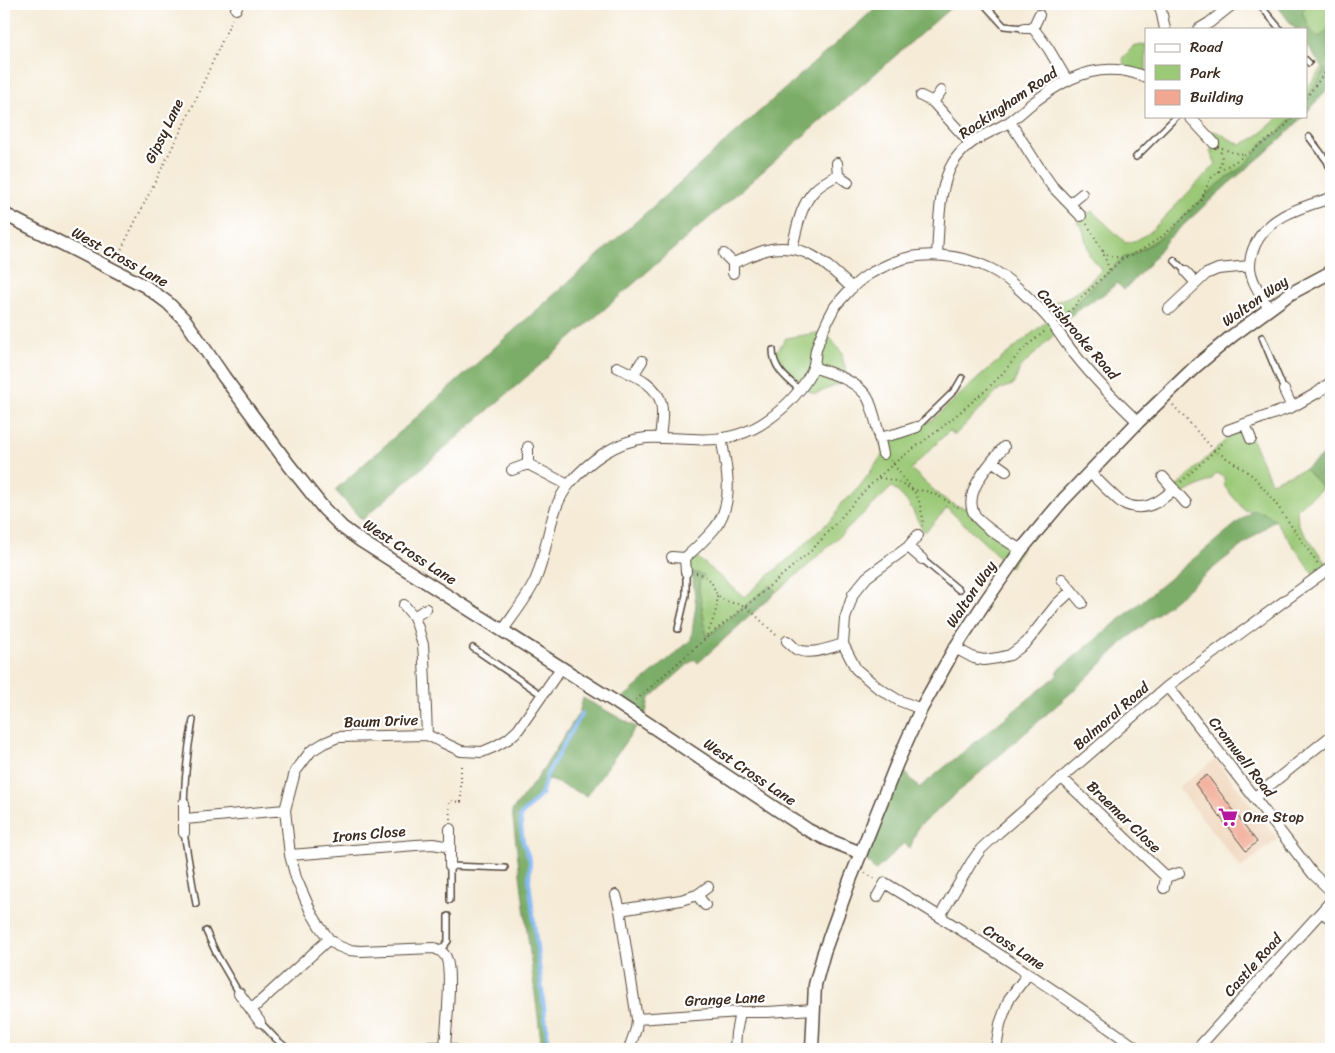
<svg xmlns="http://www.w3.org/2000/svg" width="1335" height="1053" viewBox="0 0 1335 1053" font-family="Sriracha,sans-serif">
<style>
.built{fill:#f0d6bc}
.green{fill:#9bc977;stroke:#6b7a4a}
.forest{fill:#7cad68;stroke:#5c6c43}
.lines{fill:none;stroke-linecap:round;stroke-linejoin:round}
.stream{stroke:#85b9f3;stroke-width:4}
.building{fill:#f1a792}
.service-casing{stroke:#57473a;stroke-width:8}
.minor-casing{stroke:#57473a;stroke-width:12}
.tertiary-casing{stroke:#57473a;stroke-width:15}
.path{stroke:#57473a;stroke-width:2;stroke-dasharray:1 4;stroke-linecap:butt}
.service{stroke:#fff;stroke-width:5}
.minor{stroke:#fff;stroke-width:10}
.tertiary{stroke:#fff;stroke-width:12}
.labels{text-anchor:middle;stroke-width:4.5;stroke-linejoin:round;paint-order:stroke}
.street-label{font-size:15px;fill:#3b2a1e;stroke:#fff}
.poi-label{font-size:15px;fill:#3b2a1e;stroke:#fff;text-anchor:start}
</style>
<rect width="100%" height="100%" fill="#fff"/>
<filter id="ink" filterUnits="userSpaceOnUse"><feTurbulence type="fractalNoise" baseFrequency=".02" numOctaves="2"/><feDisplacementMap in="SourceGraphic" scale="10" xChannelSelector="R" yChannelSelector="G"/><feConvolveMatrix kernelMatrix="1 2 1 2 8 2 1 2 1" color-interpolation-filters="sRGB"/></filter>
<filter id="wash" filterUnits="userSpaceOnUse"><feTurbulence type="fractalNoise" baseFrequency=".0096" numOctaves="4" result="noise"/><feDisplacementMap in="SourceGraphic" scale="20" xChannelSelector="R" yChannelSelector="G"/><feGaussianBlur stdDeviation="1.12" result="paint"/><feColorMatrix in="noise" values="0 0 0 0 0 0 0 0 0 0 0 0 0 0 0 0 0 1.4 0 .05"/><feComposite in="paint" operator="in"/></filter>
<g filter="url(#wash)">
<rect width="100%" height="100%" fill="#f5ebd7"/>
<path class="built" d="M1215,759l63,80 -37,29 -63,-81z"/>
<path class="green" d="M1276,4h55v75l-6,-7 -19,26v-9l17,-21 -17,-39z
M1146,44v33l-22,-6 -1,-14 10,-10z
M1281,116h12l-11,14 -20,14 -9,12 -11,11 -28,21 -50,47 -34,21 -7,2 -41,39 -10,12 -19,15 5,7 -37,36 -8,18 -13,4 -45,46 -6,-4 -38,38 29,27 16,10 16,3 49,41 -11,17 -63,-59 -22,24c-6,-7 -8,-13 -12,-21 -5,-10 -13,-17 -21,-24l-88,82 -28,23 -6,-6 -63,51 -8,-47v-17l-13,-1 5,-20 53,45 50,-43 41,-38 6,-13 10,-7 12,-14 20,-28 -4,-16 30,-8 23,-10 53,-48 63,-52 -6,-8 11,-9 17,-7 15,-10 17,-16 -12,-13 -7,-27 -6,-8 15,-11 34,32 11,-3 13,-8 66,-68 -6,-12 4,-9 -7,-8 7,-4c10,3 17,10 27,14l15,-8z
M816,333l12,2 14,18 1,8 5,13 -1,7 -32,13 -27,-14 -15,-23 13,-19z
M1245,424l26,58 34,-13 18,19 -21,16 -5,6 1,15 32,43 -14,10 -41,-58 -8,-6 -23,-4 -19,-23 -1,-10 -7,-4 -6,7 -31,15 -6,-6 56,-53 -2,-6z"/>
<path class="forest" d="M880,4h75l-593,516 -27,-30z
M1276,4h31l-5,8 10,20 7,5 12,-10v37l-5,7 5,8v6l-25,28v-15l19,-27 -19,-26v-16h-11z
M1293,116h11l-29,29 -47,39 -61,56 -19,25 -24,25 -7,-7 -13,11 -26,16 -23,18 -2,-4 19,-15 10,-12 41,-39 7,-2 10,-5 24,-16 50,-47 28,-21 11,-11 9,-12 20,-14z
M1331,449v33l-8,6 -18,-19z
M1253,510l14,4 8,6 -53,41 -94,77 -55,53 -155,136 -8,21 -6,-5 -29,28 -14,-18 36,-90 22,25 139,-113 -2,-3z
M692,573l12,2 -5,7v8l8,47 64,-52 5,7 -78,71 -4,-4 -45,40 -5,22 -27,-18 74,-63 5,-36z
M583,698l53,29 -49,69 -41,-18 -5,17 -21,21 3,26 7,19 -1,20 20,168h-7l-30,-238 27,-35 40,-63z"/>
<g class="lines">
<path class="stream" d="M549,1049l-20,-168 1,-20 -7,-19 -3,-26 21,-21 6,-21 35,-61"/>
</g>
<g id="blocks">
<path class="building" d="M1207,775l50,67 -11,9 -51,-67z"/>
</g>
</g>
<g filter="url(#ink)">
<use href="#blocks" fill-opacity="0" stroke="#57473a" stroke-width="1"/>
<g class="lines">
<defs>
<path id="service" d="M984,4l20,22 20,2
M1259,4l21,25
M1306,60l3,3
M1309,137l18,24 4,10
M1136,157l41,-41
M1174,260l12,12
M1262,337l22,53
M773,350c0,18 13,28 26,39
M917,427l38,-37 7,-12
M922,559l37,31
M678,629l8,-34v-23
M473,648l69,47
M184,803c1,-28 4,-56 9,-83
M184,833l12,71
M450,900v-34l55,2
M206,931l11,24 22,38
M441,950l7,-9v-25
M260,1022l16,17 12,10
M397,1049l29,-2"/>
<path id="minor" d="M1158,4l3,6 4,19
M236,9l2,-5
M1024,28h9l6,-13
M1033,28l15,20 19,32
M1199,29l10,-6 24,-19
M921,96l12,6 37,41
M933,102l8,-11
M1189,116l25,27
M1010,122l30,47 12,17 29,30
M837,163l1,12 10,7
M1070,204l12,-10
M792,248c5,-19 8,-43 23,-58 7,-7 15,-11 23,-15
M724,254l9,9v10
M937,255c2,-29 1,-69 17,-94 16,-23 33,-26 55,-39 8,-5 14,-11 21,-17 25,-19 53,-38 87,-35 10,0 20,4 29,7
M733,263c11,-4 22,-10 33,-13 39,-9 60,14 86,38
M1186,272l10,11
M1169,309l37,-35 12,-5 32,-3
M1269,309c-7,-13 -18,-27 -19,-42 0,-8 2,-16 5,-22 14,-30 48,-38 76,-47
M617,367c16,8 39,16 44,36 3,11 0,24 -1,35
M813,367c17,6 40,12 52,27 8,8 15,47 18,60
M633,375l9,-14
M1284,390l8,17
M1245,424l6,15
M1228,430l64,-23 25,-14 14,-11
M879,438l20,-5 18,-6
M1004,447c-13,15 -43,47 -29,68 7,12 34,27 46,35
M992,461l14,10
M528,464l40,21
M512,470l16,-6v-17
M1089,472c8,7 15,15 23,22 3,3 6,6 9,8 21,12 38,1 53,-13
M1163,477l23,26
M918,535l-10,12 -41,30 -14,17 -8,25 -2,25 13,25 21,18 21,13 23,9
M908,547l14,12
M672,557l13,1 1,14
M685,558c10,-9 21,-19 30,-30 20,-26 12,-60 6,-90
M1062,579l20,24
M404,605l10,12 4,11 5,17 1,14 3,76
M414,617l12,-8
M503,630c11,-16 24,-32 32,-49 14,-31 12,-70 35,-98 19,-22 46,-42 76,-45 15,-1 31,1 46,1 28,2 54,-3 77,-20 17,-12 36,-32 44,-51 2,-6 2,-12 3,-18 4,-14 11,-29 18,-42 3,-5 8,-9 12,-14 15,-17 27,-23 48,-32 29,-12 69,-7 97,7 19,9 47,37 61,54 8,11 15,23 24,33 19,24 40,45 62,66
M787,641c3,2 6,6 9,8 13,7 34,-1 47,-5
M955,648l19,10 10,2 14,-2 12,-3 16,-12 30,-38 15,-14
M1168,686l145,188 18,17
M1062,778l104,99
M1255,797l76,-61
M184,803v30
M185,819l100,-9
M450,829v37
M290,855l126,-10 17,-1 17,3
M1164,888l2,-11 13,-4
M616,895l4,15 17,109 -1,10 -7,20
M697,895l8,10
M877,897l8,-14c86,52 171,107 253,166
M620,910l61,-10 16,-5 11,-8
M1321,912l10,7
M940,916l31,-53 10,-14 17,-16 170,-147 163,-119
M239,993l21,29
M251,1010l78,-71
M637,1019l103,-7h28l45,-3
M426,1047h19l9,2
M445,1047c1,-19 8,-75 1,-90 -3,-5 -6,-7 -12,-9l-73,3 -13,-1 -10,-4 -9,-7 -9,-12 -9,-15 -15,-34 -6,-23 -5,-45 10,-38 16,-21 13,-8 14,-6 89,-2 34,16 21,1 12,-5 14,-8 10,-9 43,-62
M735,1049l1,-16 4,-21
M996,1049l4,-25 9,-25 19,-25
M1197,1049l134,-148"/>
<path id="tertiary" d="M4,214l141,72 23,17 17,17 39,57 65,88 35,44 18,18 19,14 256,162 191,127 18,9 35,14
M812,1049l3,-64 9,-33 26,-72 47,-117 24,-54 34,-61 30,-46 36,-52 42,-50 75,-78 57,-55 37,-31 37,-27 19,-14 43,-23"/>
</defs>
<use href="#service" class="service-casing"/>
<use href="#minor" class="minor-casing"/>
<use href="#tertiary" class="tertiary-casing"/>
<path class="path" d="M1306,98l20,-27 5,-4
M1222,148c8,4 15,6 24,6
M1218,172l4,-14 -2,-8
M1087,224l15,26 8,21
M1103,251l6,5 13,2
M117,258l74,-148 41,-91
M1060,318l12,-9 10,-12 41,-39 7,-2 10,-5 24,-16 16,-14 21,-21 9,-21 8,-7 29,-18 35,-24 11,-14
M1173,405l41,45 25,16 14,10 21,25 44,63
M891,460l12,18 11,13 5,10 4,18 -1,7
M879,478c14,1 23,5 35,13 18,-4 31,12 48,17
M1181,482l44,-41
M696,573l8,2 7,6 6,14 8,6 21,5 31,30
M707,635c6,-14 11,-26 10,-40
M636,700l71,-63 39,-31 66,-56 55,-62 27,-25 46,-34 47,-40 14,-14 22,-26 22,-18
M450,819l-1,-18 12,1v-40
M865,873l11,6"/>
<use href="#service" class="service"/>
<use href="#minor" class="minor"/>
<use href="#tertiary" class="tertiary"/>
</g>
</g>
<defs>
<symbol id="supermarket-bare" viewBox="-9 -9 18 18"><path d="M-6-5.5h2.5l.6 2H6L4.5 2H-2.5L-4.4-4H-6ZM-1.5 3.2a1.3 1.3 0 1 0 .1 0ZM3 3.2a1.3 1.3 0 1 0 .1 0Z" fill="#b5179e" stroke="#fff" stroke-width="2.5" paint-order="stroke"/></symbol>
</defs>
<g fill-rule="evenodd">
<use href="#supermarket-bare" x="1214" y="803" width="28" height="28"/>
</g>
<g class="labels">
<g class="street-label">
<text transform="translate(1008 103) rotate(-34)" y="5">Rockingham Road</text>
<text transform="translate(164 131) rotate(-64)" y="5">Gipsy Lane</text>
<text transform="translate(120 257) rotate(29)" y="5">West Cross Lane</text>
<text transform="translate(1255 301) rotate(-35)" y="5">Walton Way</text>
<text transform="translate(1078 334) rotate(49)" y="5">Carisbrooke Road</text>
<text transform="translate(410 552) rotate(33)" y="5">West Cross Lane</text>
<text transform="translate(971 594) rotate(-56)" y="5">Walton Way</text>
<text transform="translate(1111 716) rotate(-41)" y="5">Balmoral Road</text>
<text transform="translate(381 721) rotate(-2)" y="5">Baum Drive</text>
<text transform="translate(1242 757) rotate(52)" y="5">Cromwell Road</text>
<text transform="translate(750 772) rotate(34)" y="5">West Cross Lane</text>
<text transform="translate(1124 817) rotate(44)" y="5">Braemar Close</text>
<text transform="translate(369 834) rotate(-5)" y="5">Irons Close</text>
<text transform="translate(1014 947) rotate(33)" y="5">Cross Lane</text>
<text transform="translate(1253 965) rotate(-48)" y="5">Castle Road</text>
<text transform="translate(725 999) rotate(-3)" y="5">Grange Lane</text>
</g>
<g class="poi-label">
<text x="1243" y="822">One Stop</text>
</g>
</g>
<rect width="1335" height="1053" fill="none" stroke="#fff" stroke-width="20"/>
<rect x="1145" y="28" width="162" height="90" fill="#ffffff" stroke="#b1aaa5"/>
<rect x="1155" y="44" width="25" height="8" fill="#ffffff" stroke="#b1aaa5"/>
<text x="1190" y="52" font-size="15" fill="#3b2a1e">Road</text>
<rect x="1155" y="65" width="25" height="15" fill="#9bc977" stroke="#b1aaa5"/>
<text x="1190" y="78" font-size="15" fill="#3b2a1e">Park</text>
<rect x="1155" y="90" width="25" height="15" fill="#f1a792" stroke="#b1aaa5"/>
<text x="1190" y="102" font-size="15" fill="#3b2a1e">Building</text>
</svg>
